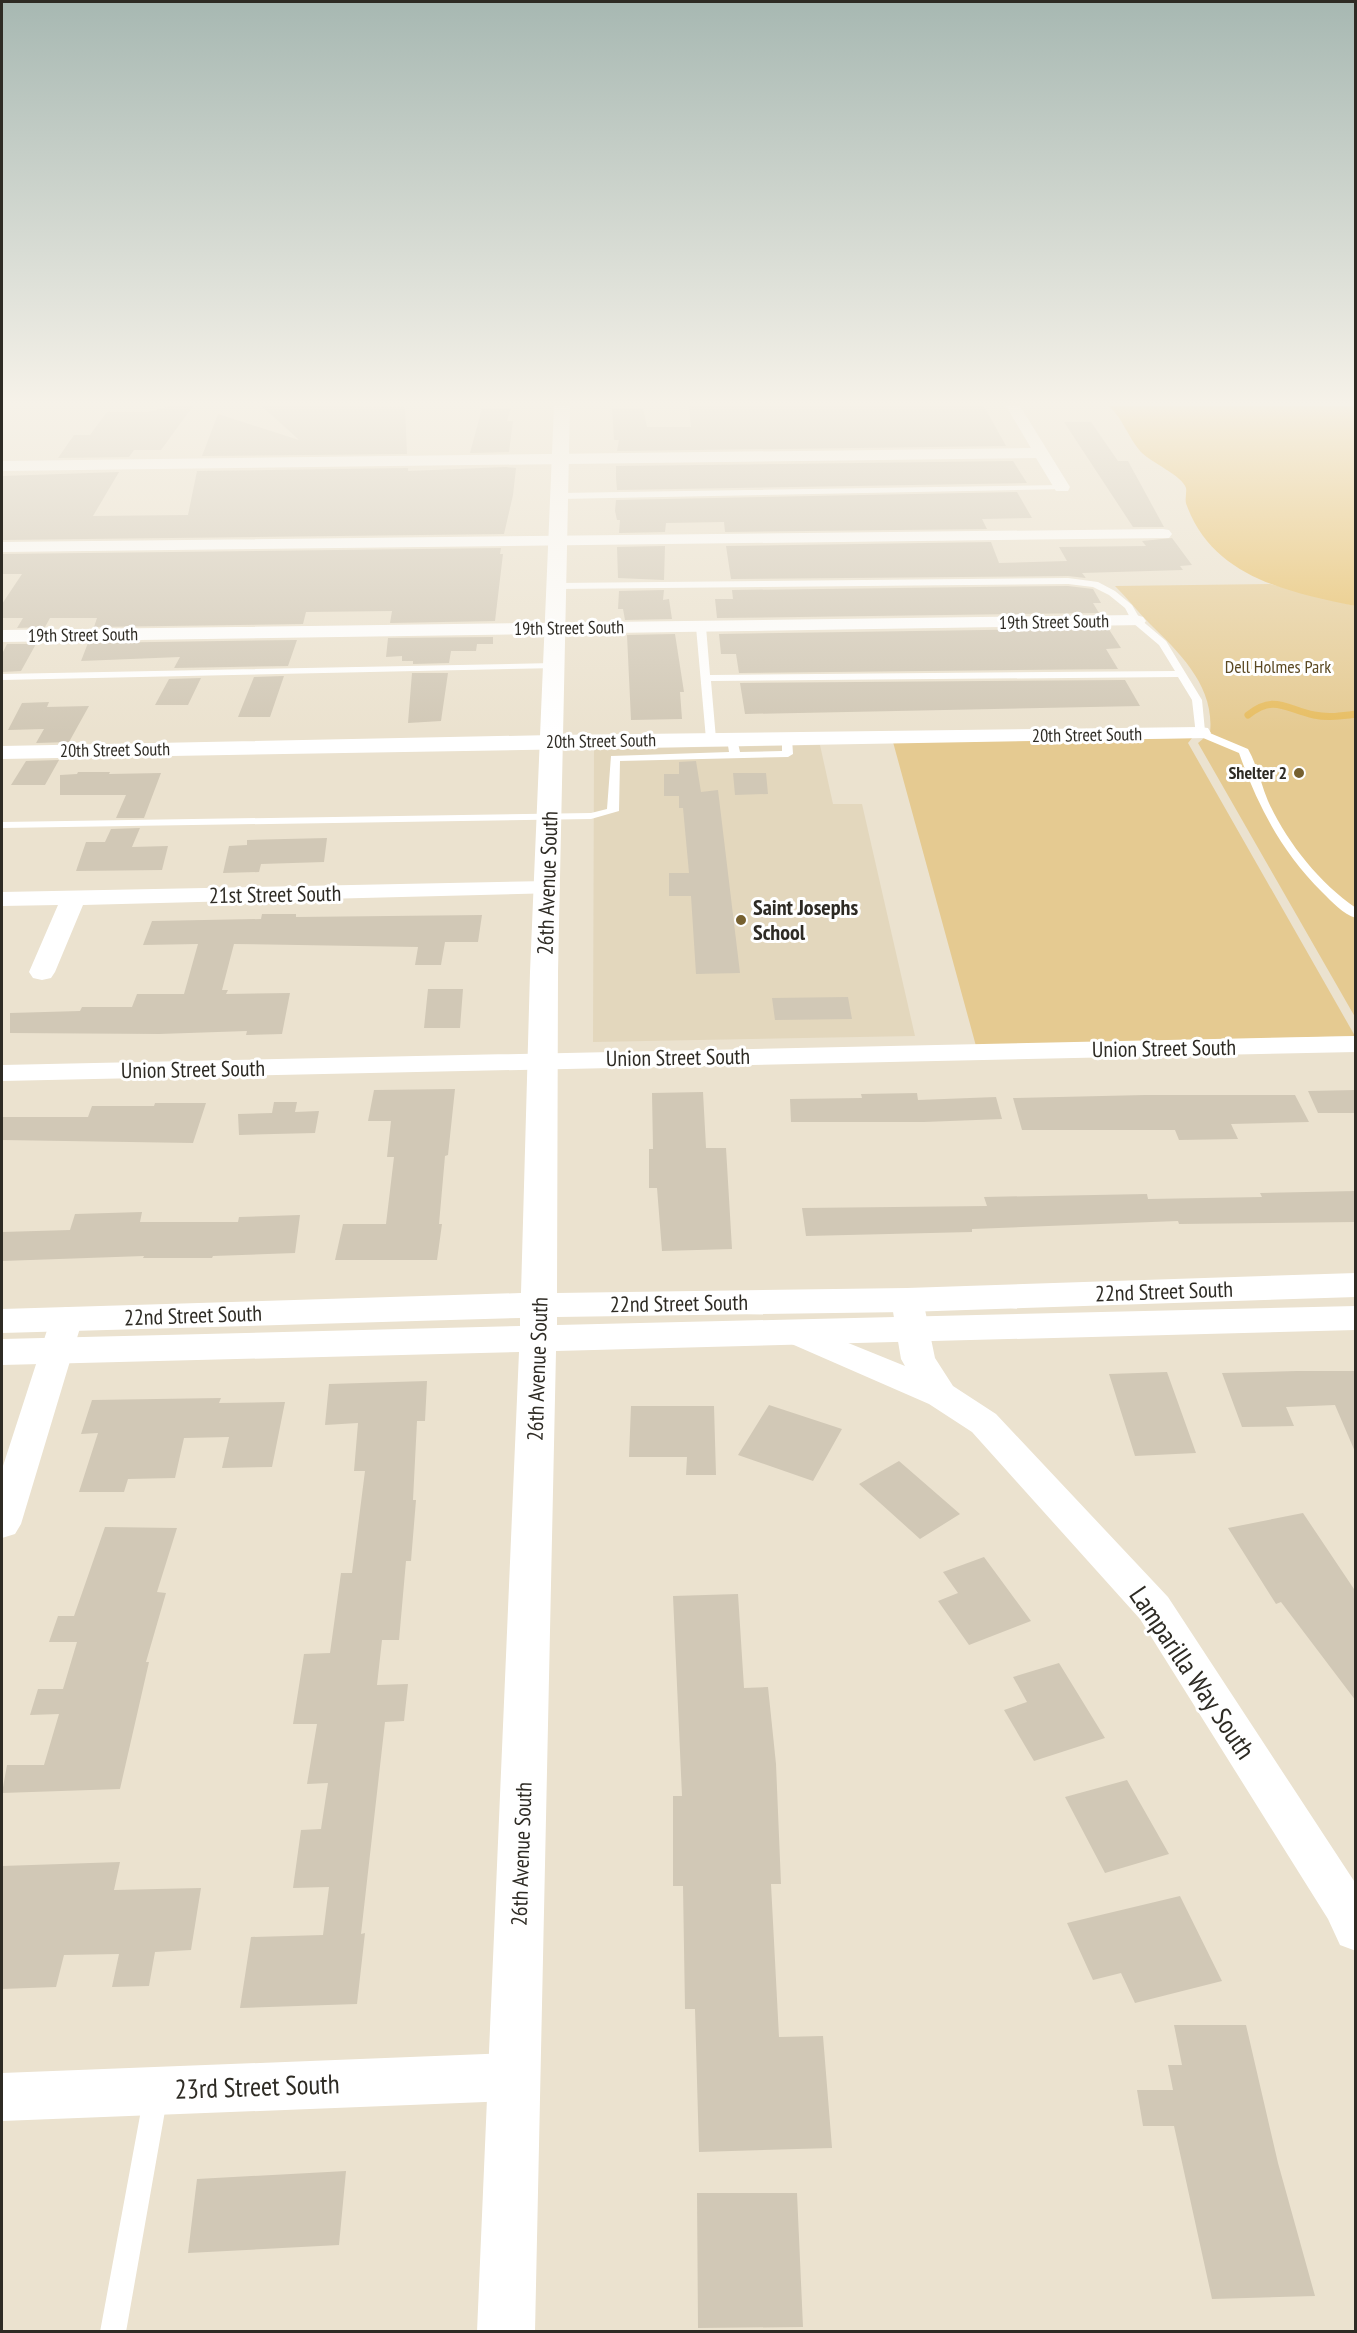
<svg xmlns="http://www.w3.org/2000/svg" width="1357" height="2333" viewBox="0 0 1357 2333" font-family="'PT Sans Narrow',sans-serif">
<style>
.built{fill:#e3d7bd}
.green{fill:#e5ca91}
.water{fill:#e7bd61}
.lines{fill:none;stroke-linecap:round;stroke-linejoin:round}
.stream{stroke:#e7bd61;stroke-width:7}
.building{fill:#d1c8b6}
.service{fill:#fff;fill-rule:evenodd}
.minor{fill:#fff;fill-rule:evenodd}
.tertiary{fill:#fff;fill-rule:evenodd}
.poi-dot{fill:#76602f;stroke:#fff;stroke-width:2}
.labels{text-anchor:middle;stroke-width:6;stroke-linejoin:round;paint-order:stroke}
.far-street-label{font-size:18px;fill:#2e2b24;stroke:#fff}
.far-park-label{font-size:18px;fill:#5b4923;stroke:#fff}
.far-poi-label{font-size:18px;font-weight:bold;fill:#2e2b24;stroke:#fff;text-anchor:end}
.street-label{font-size:22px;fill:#2e2b24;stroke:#fff}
.poi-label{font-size:22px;font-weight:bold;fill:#2e2b24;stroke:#fff;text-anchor:start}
.near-street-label{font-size:27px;fill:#2e2b24;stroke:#fff}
</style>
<rect width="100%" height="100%" fill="#ebe2cf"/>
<path class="built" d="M820,745l13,59h29l53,232 -322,6 1,-293z"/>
<path class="green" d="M1270,584l85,22v411l-157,-274 12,-10c5,-46 -30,-80 -60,-109 -12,-12 -23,-26 -35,-38z
M1192,738l-4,5 167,293 -379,10 -83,-304z"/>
<path class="water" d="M1109,406h246v200c-66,-14 -141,-28 -168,-100 -3,-6 0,-12 -1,-18 -4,-13 -35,-25 -46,-37 -12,-14 -17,-32 -31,-45z"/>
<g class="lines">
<path class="stream" d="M1248,715c26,-21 38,-6 66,0 14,3 28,1 42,-1"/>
</g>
<path class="building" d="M171,406h22l-32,44h-27l-5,7 -71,1 16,-23h16l17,-23h41z
M262,406l143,1 2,47 -205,2 16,-42 81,26z
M689,406h295l22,40 -389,5 2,-11h-5l-2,-32h31l4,19h44z
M482,408h29l-4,13h6l-4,31 -39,1z
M1064,422h27l27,39h10l36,66h-31z
M1013,461l14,22 -410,7 -1,-12v-12z
M506,467l10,1 -3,27 -9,39 -502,6v-64l117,-4 -26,44 95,-1 9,-44 211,-3v3z
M1017,492l15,26 -50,1 5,10 -262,3 -1,-10 -58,1 -1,9 -46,1 1,-13h-3l-2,-9 1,-11z
M1172,538l20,27 -12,1 3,4 -101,3 4,5 -18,-2 -337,3 -5,-33 265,-4 8,21 68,-2 -8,-14 87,-1 -4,-5z
M665,546l-1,34 -46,-2 -1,-31z
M501,548l-1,6h3l-8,67 -105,2 2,-12 -86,1 -3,12 -209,3 3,-9h-47l-5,9 -28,1 6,-10h-21v-14l20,-30h-20v-20z
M1068,586l25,3 8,14h-8l6,10 -382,5 -2,-19h18l-1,-9z
M664,590l-1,10 6,-1 3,20 -47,1 -2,-11h-5l1,-18z
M1108,628l13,20 -15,1 12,20 -379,4 -3,-19h-15l-2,-20z
M675,634l9,58h-4l2,27 -51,1 -4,-85z
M493,637v7h-16l-1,7h-25l-2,12 -36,1v-3h-11v-5l-16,1 2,-19z
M297,640l-9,26 -114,2 6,-11 -99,4 7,-18z
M7,644h29l-15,27 -19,1v-18z
M412,673h36l-7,48 -33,2z
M284,676l-14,41h-32l16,-40z
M201,678l-13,27h-33l14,-26z
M1125,680l15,26 -395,8 -5,-31z
M49,702l-2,5 42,-1 -20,36 -33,1 8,-14 -36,1 14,-27z
M59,760l-14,25h-34l15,-24z
M696,761l5,31 17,-2 22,183 -44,1 -5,-78h-22v-23h20l-6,-65h-4v-12h-15v-22h15v-12z
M78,772h32l-1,2 52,-1 -17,45h-28l10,-23h-66v-20l17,-1z
M733,773h33l2,21 -33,1z
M140,828l-8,19 36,-1 -6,24 -86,1 10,-29h19l6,-13z
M327,838l-3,24 -63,2 -2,8 -36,1 6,-27 18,-1v-5z
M262,914h34v3l186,-2 -4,27h-33l-4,23h-26l3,-18 -184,-3 -12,46h6l-2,4 64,-1 -8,41 -36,1 1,-4 -88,3 -149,-1v-20l70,-2 2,-4h50l5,-13h47l14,-50 -55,1 9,-24 109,-2z
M428,989h35l-3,39h-36z
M848,997l4,22 -77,1 -3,-22z
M455,1089l-7,66 -3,1 -6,68h3l-5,36h-102l8,-36h43l8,-67h-7l4,-36h-23l6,-31z
M1356,1090v23h-38l-10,-22z
M703,1092l3,56h20l6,101 -70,2 -5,-63h-8v-39h4l-1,-56z
M917,1093l1,7 78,-3 6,22 -78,3h-133l-1,-23 72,-1 -1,-4z
M1145,1095h150l14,27 -78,2 7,15 -59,1 -4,-10h-153l-9,-32z
M274,1102h23l-2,10 24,-1 -4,22 -76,2 -1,-21 34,-1z
M155,1103h51l-13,40 -191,-3v-23h86l4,-11h62z
M1356,1191v31l-177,2 -1,-3 -206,8v3l-166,4 -4,-28 185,-2 -3,-9 163,-3 1,5 114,-2 -2,-4z
M142,1212l-2,10h98l1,-5 61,-2 -5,38 -82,3 -1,2h-69l1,-2 -142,5v-29l68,-2 5,-16z
M1297,1371h59v83l-21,-49 -49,2 8,19 -52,1 -20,-54z
M1167,1372l29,81 -61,3 -26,-82z
M427,1381l-2,40h-8l-4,79h3l-5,61h-5l-7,79h-17l-5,45 31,-1 -4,37 -19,1 -24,212 4,-1 -8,71 -117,4 11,-71 72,-2 6,-48 -36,1 8,-58 20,-1 7,-46 -21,1 10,-60h-24l11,-70 26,-1 11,-80h11l13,-102h-11l4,-48 -33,2 4,-41z
M221,1398l-2,5 66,-1 -13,65 -50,1 7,-31 -45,1 -9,40 -47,1 -4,13h-45l19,-59 -17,1 11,-34z
M769,1405l73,24 -29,52 -75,-26z
M631,1406h83l2,69h-30l1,-18h-58z
M899,1461l61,53 -40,25 -61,-55z
M1303,1513l53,79v109l-75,-99 -5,2 -48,-76z
M105,1527l72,1 -20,64 9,1 -20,69h3l-29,127 -118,4 5,-28h37l15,-51 -29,1 8,-26h25l14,-47h-28l9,-26h16z
M984,1557l47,64 -62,24 -31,-44 20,-8 -15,-21z
M738,1594l6,94 24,-1 8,77 5,120h-10l8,153 44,-1 9,112 -133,4 -4,-143h-10l-2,-123h-10v-90h9l-9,-200z
M1059,1663l46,75 -71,23 -30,-51 23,-8 -14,-25z
M1127,1780l42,74 -64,19 -40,-76z
M120,1862l-6,28 87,-2 -10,62 -36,2 -6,34 -37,1 7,-33 -55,1 -8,32 -54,2v-123z
M1180,1896l42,85 -87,22 -14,-30 -28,7 -26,-57z
M1174,2025h72l32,138 37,133 -103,3 -38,-173h-31l-6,-36h36l-5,-25h14z
M346,2171l-7,74 -151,8 9,-74z
M697,2193h100l6,134 -105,1z"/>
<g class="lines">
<path class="service" d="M1062,485l4,2 -1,2 -505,10 -4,-3 4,-3z
M1068,578l30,4 17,9 17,14 8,14 26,22 36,59 3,31 43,18c9,16 13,35 20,52 18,40 51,82 88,107v10c-13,-4 -24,-16 -34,-26 -40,-40 -64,-85 -83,-139l-43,-18 -4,-35 -14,-23 -467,4 5,58 -5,3 -5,-3 -10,-112 5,-3 5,3 4,48 465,-4 -16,-26 -26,-22 -8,-15 -16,-13 -16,-8 -25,-3 -511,5 -5,-3 5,-3z
M554,663l4,1v4l-556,12v-6z
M787,735l5,3 1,16 -5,3 -168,4 -1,50 -28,8 -589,9v-6l589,-9 16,-4 4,-53 118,-4 -2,-13 5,-3 5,3 3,13 42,-1v-13z
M156,2082l9,4 3,8 -42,238h-26l44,-238 3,-8z"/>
<path class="minor" d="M1006,406h14l50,81 -2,4h-12l-20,-33 -1034,13v-10l1029,-13z
M1163,529l6,1 3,4 -3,4 -1167,14v-10z
M1136,615l7,2 3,4 -3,4 -1141,17v-12z
M1200,727l8,1 3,5 -3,5 -1206,21v-13l550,-11z
M548,881l9,2 3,5 -3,5 -474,12 -28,67 -4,6 -9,2 -9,-2 -4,-6 29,-67 -56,1v-14z
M1356,1036v16l-1354,29v-16z
M907,1289l12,3 4,8 12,58 18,28 43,28 172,183 188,287v67l-16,-6 -12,-26 -188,-300 -168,-187 -43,-28 -142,-62 -5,-8 5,-8 12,-3 106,43 -4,-7 -10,-59 4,-8z
M67,1307l12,3 4,8 -62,206 -6,10 -13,4v-69l49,-151 4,-8z
M513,2053l17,7 7,17 -7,17 -17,7 -511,20v-48z"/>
<path class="tertiary" d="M554,406h16l-12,566 -1,321 350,-5 449,-15v24l-449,15 -350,5v8l799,-19v24l-800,21 -21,981h-58l42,-980 -517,13v-26l518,-13v-8l-518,15v-24l519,-16 9,-321z"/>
</g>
<linearGradient id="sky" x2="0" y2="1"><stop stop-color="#a7b8b2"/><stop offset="0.55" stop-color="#f6f2e9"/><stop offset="1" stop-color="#f6f2e9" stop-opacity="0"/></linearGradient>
<rect width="1357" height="733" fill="url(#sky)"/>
<g class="poi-dot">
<circle cx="1299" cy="773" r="6"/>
<circle cx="741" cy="920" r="6"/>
</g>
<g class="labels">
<g class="far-street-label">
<text transform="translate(1054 622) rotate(-1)" y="6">19th Street South</text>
<text transform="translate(569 628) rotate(-1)" y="6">19th Street South</text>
<text transform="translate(83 635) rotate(-1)" y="6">19th Street South</text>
<text transform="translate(1087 735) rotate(-1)" y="6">20th Street South</text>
<text transform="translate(601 741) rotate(-1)" y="6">20th Street South</text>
<text transform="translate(115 750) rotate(-1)" y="6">20th Street South</text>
</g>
<g class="far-park-label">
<text x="1278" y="673">Dell Holmes Park</text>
</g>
<g class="far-poi-label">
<text x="1287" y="779">Shelter 2</text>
</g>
<g class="street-label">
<text transform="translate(547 883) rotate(-88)" y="8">26th Avenue South</text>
<text transform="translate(275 894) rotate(-1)" y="8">21st Street South</text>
<text transform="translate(1164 1048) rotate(-1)" y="8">Union Street South</text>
<text transform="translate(678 1057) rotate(-1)" y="8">Union Street South</text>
<text transform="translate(193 1069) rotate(-1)" y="8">Union Street South</text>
<text transform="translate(1164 1291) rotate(-2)" y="8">22nd Street South</text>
<text transform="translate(679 1303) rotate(-1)" y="8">22nd Street South</text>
<text transform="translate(193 1315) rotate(-2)" y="8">22nd Street South</text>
<text transform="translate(537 1369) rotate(-88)" y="8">26th Avenue South</text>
<text transform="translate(521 1854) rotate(-88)" y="8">26th Avenue South</text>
</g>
<g class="poi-label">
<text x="753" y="915">Saint Josephs<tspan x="753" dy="25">School</tspan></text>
</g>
<g class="near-street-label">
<text transform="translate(1192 1673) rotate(56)" y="9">Lamparilla Way South</text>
<text transform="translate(257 2087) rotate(-2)" y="9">23rd Street South</text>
</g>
</g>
<rect width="1357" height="2333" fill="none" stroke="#2e2b24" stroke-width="6"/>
</svg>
